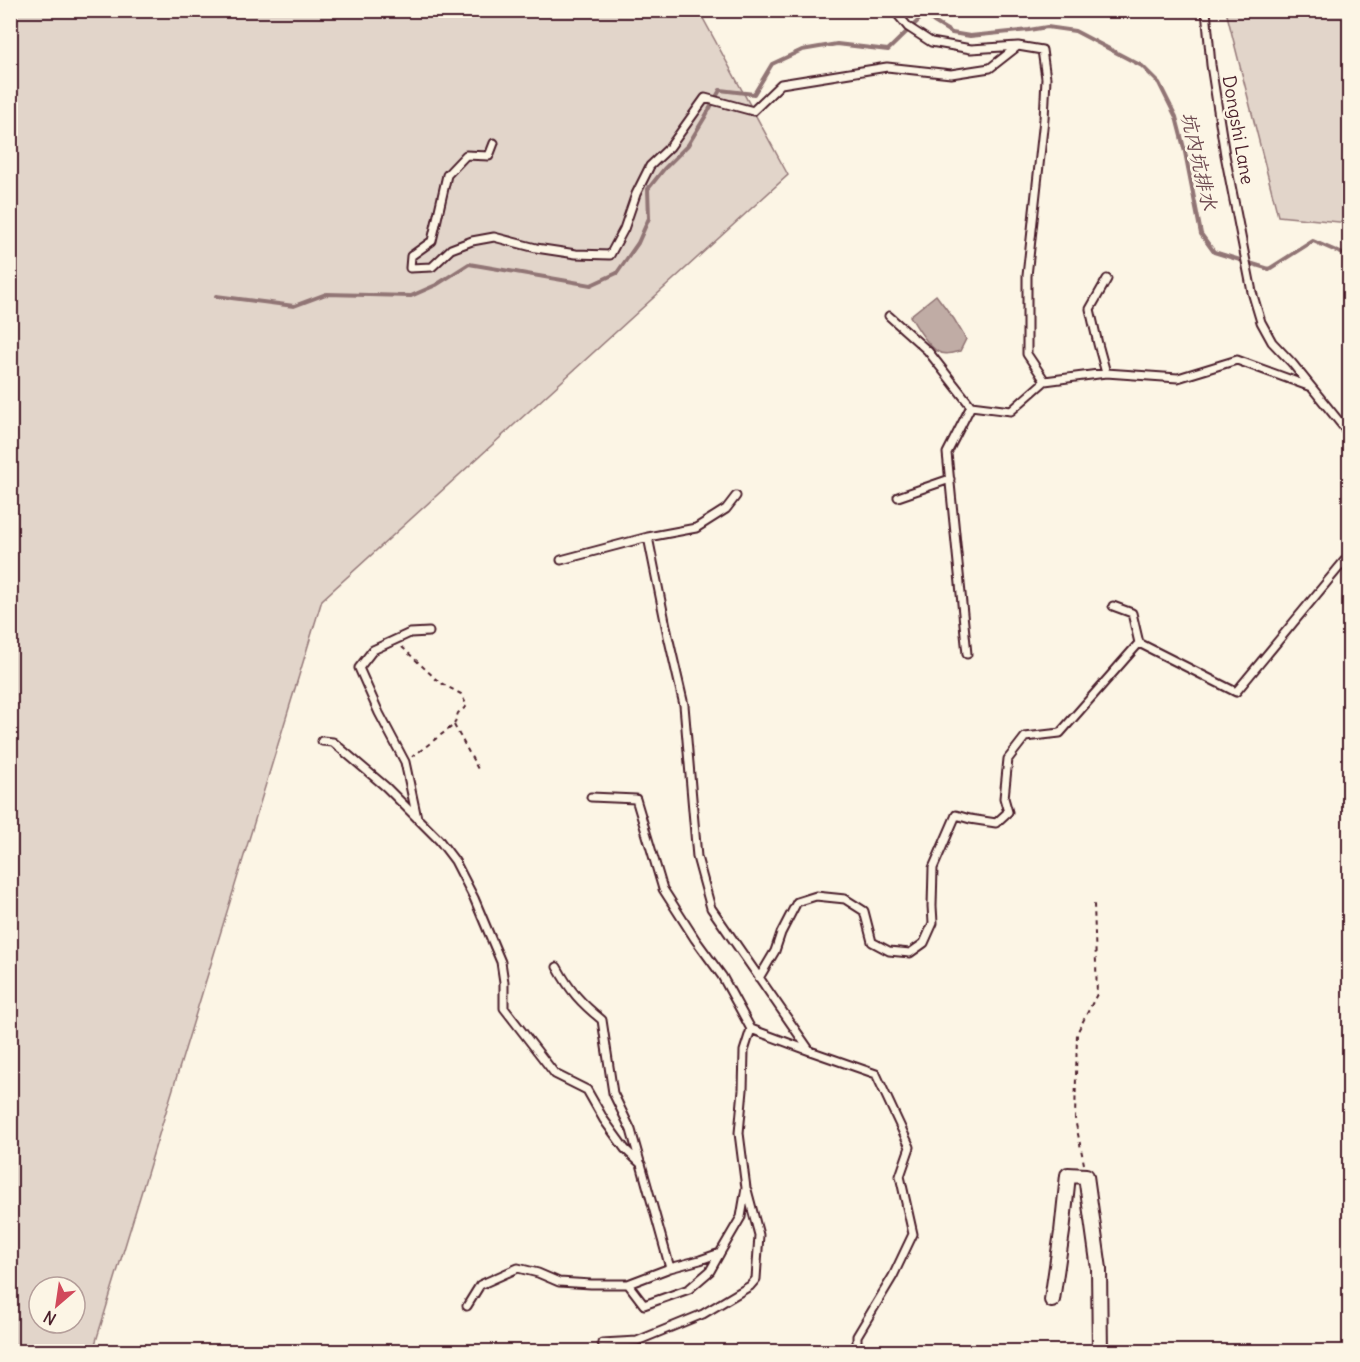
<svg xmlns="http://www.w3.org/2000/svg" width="1360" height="1362" viewBox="0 0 1360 1362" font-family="Delius,'LXGW WenKai TC',sans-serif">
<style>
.green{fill:#e2d5ca;stroke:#967a7a;stroke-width:1.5;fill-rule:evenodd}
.water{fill:#c0aca5;stroke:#917474;stroke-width:1.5}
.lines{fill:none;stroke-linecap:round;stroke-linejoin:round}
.stream{stroke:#917474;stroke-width:4}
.lane-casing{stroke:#4a1f2b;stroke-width:11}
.street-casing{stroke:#4a1f2b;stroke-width:18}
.path{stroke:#4a1f2b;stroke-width:2;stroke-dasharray:4.5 4.5;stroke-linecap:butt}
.lane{stroke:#fcf5e5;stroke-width:7}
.street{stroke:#fcf5e5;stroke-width:14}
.labels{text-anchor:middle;stroke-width:5;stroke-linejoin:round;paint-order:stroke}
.street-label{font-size:18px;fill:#4a1f2b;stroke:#fcf5e5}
.water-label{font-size:20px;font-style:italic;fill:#6d4950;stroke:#fcf5e5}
</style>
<rect width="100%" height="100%" fill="#fcf5e5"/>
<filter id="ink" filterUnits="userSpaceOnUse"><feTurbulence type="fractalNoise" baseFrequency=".0167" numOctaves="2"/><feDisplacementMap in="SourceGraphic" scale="12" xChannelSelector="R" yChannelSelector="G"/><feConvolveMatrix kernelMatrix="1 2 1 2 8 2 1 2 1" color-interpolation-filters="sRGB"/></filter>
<g filter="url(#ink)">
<path class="green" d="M10,11h689l89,164 -466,425 -229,751h-82zM39,1287h36v36h-36z
M1226,11h123v212l-71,-7z"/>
<path class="water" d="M936,295l18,24 12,20 -6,12c-8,2 -16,5 -23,0 -10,-6 -21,-25 -27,-35z"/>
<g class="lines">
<path class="stream" d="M921,10l13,12 18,11 18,3 59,-6 18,-3 28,4 67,35 17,17 17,34 9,35 16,82 13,18 55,17 44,-28 37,16
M216,296l78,10 32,-12 85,2 25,-11 33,-21 122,21 26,-12 21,-30 11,-25 -1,-29 16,-20 24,-24 17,-28 15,-27 34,4 18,-30 30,-14 35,-6 51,6 37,-36"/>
<defs>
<path id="lane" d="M894,10l14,17 23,15 40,7 47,-3
M1206,10l5,55 14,90 27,137 9,30 11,20 20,21 58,72
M494,143l-5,13 -23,-1 -19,20 -15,66 -21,15 -1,12 22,-1 19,-18 21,-8 22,-4 42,11 40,6 34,1 14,-26 12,-35 14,-28 20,-19 35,-49 48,13 28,-27 106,-17 64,7 39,-6 28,-22 24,4 4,28 -2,41 -17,157v78l18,27
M889,316l39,35 43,55
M1106,373l-8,-29 -8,-35 17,-30
M898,497l52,-18
M648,537l20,99 16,69 13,152 14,51 99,143 66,23 34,73 -10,29 13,58 -20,42 -36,60v16
M561,560l87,-23 48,-9 30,-19 10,-13
M1113,606l19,7 7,30
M967,654l-20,-201 24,-47 40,5 34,-30 61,-8 72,5 59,-18 74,27
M322,741l11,1 53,45 53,53 16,21 19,37 27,64 3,20v26l51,66 32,16 17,30 21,29 16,15 29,104
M591,797l45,2 27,90 32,50 27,37 29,53 59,22
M417,818l-12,-56 -26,-49 -20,-45 14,-18 37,-17 19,-1
M557,967c13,24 24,36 45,53l11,73 18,37 9,32
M759,978l16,-27 6,-18 16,-31 19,-6 29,3 19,12 8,31 17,9 21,2 14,-10 9,-20 -1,-17 1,-38 23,-53 14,4 26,4 12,-11 -4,-14 4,-39 17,-22 35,-4 79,-90 97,49 114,-138
M628,1284l16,21 45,-16 21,-18 10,-18
M467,1306l13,-21 38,-17 20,5 21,9 32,2h37l42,-16 30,-8 20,-7 21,-36 5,-29 -7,-55 4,-43 1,-39 7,-22
M602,1343l35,-2 66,-27 47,-28 6,-7 3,-44 -12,-45"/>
<path id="street" d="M1052,1300l10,-68 6,-57 18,1 13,93 1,83"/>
</defs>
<use href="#lane" class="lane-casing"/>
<use href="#street" class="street-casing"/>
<path class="path" d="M402,647l37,35 22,12 6,12 -9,7 -4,12 -42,32
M454,725l25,46
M1084,1164l-9,-45 2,-86 20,-39 -3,-90"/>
<use href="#lane" class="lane"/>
<use href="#street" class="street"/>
</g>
</g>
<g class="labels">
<g class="street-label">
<text transform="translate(1238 130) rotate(80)" y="6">Dongshi Lane</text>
</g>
<g class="water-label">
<text transform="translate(1199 161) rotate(77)" y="7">坑內坑排水</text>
</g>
</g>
<rect width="1360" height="1362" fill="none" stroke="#fcf5e5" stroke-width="36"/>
<rect x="18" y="18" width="1324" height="1326" fill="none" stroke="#4a1f2b" stroke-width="2" filter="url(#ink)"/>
<g transform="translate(57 1305) rotate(209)"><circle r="28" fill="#fcf5e5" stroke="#b59f9b" stroke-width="1.5"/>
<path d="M0-4.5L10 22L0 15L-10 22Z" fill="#d1495b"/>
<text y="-9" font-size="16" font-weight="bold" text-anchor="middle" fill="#4a1f2b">N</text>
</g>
</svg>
